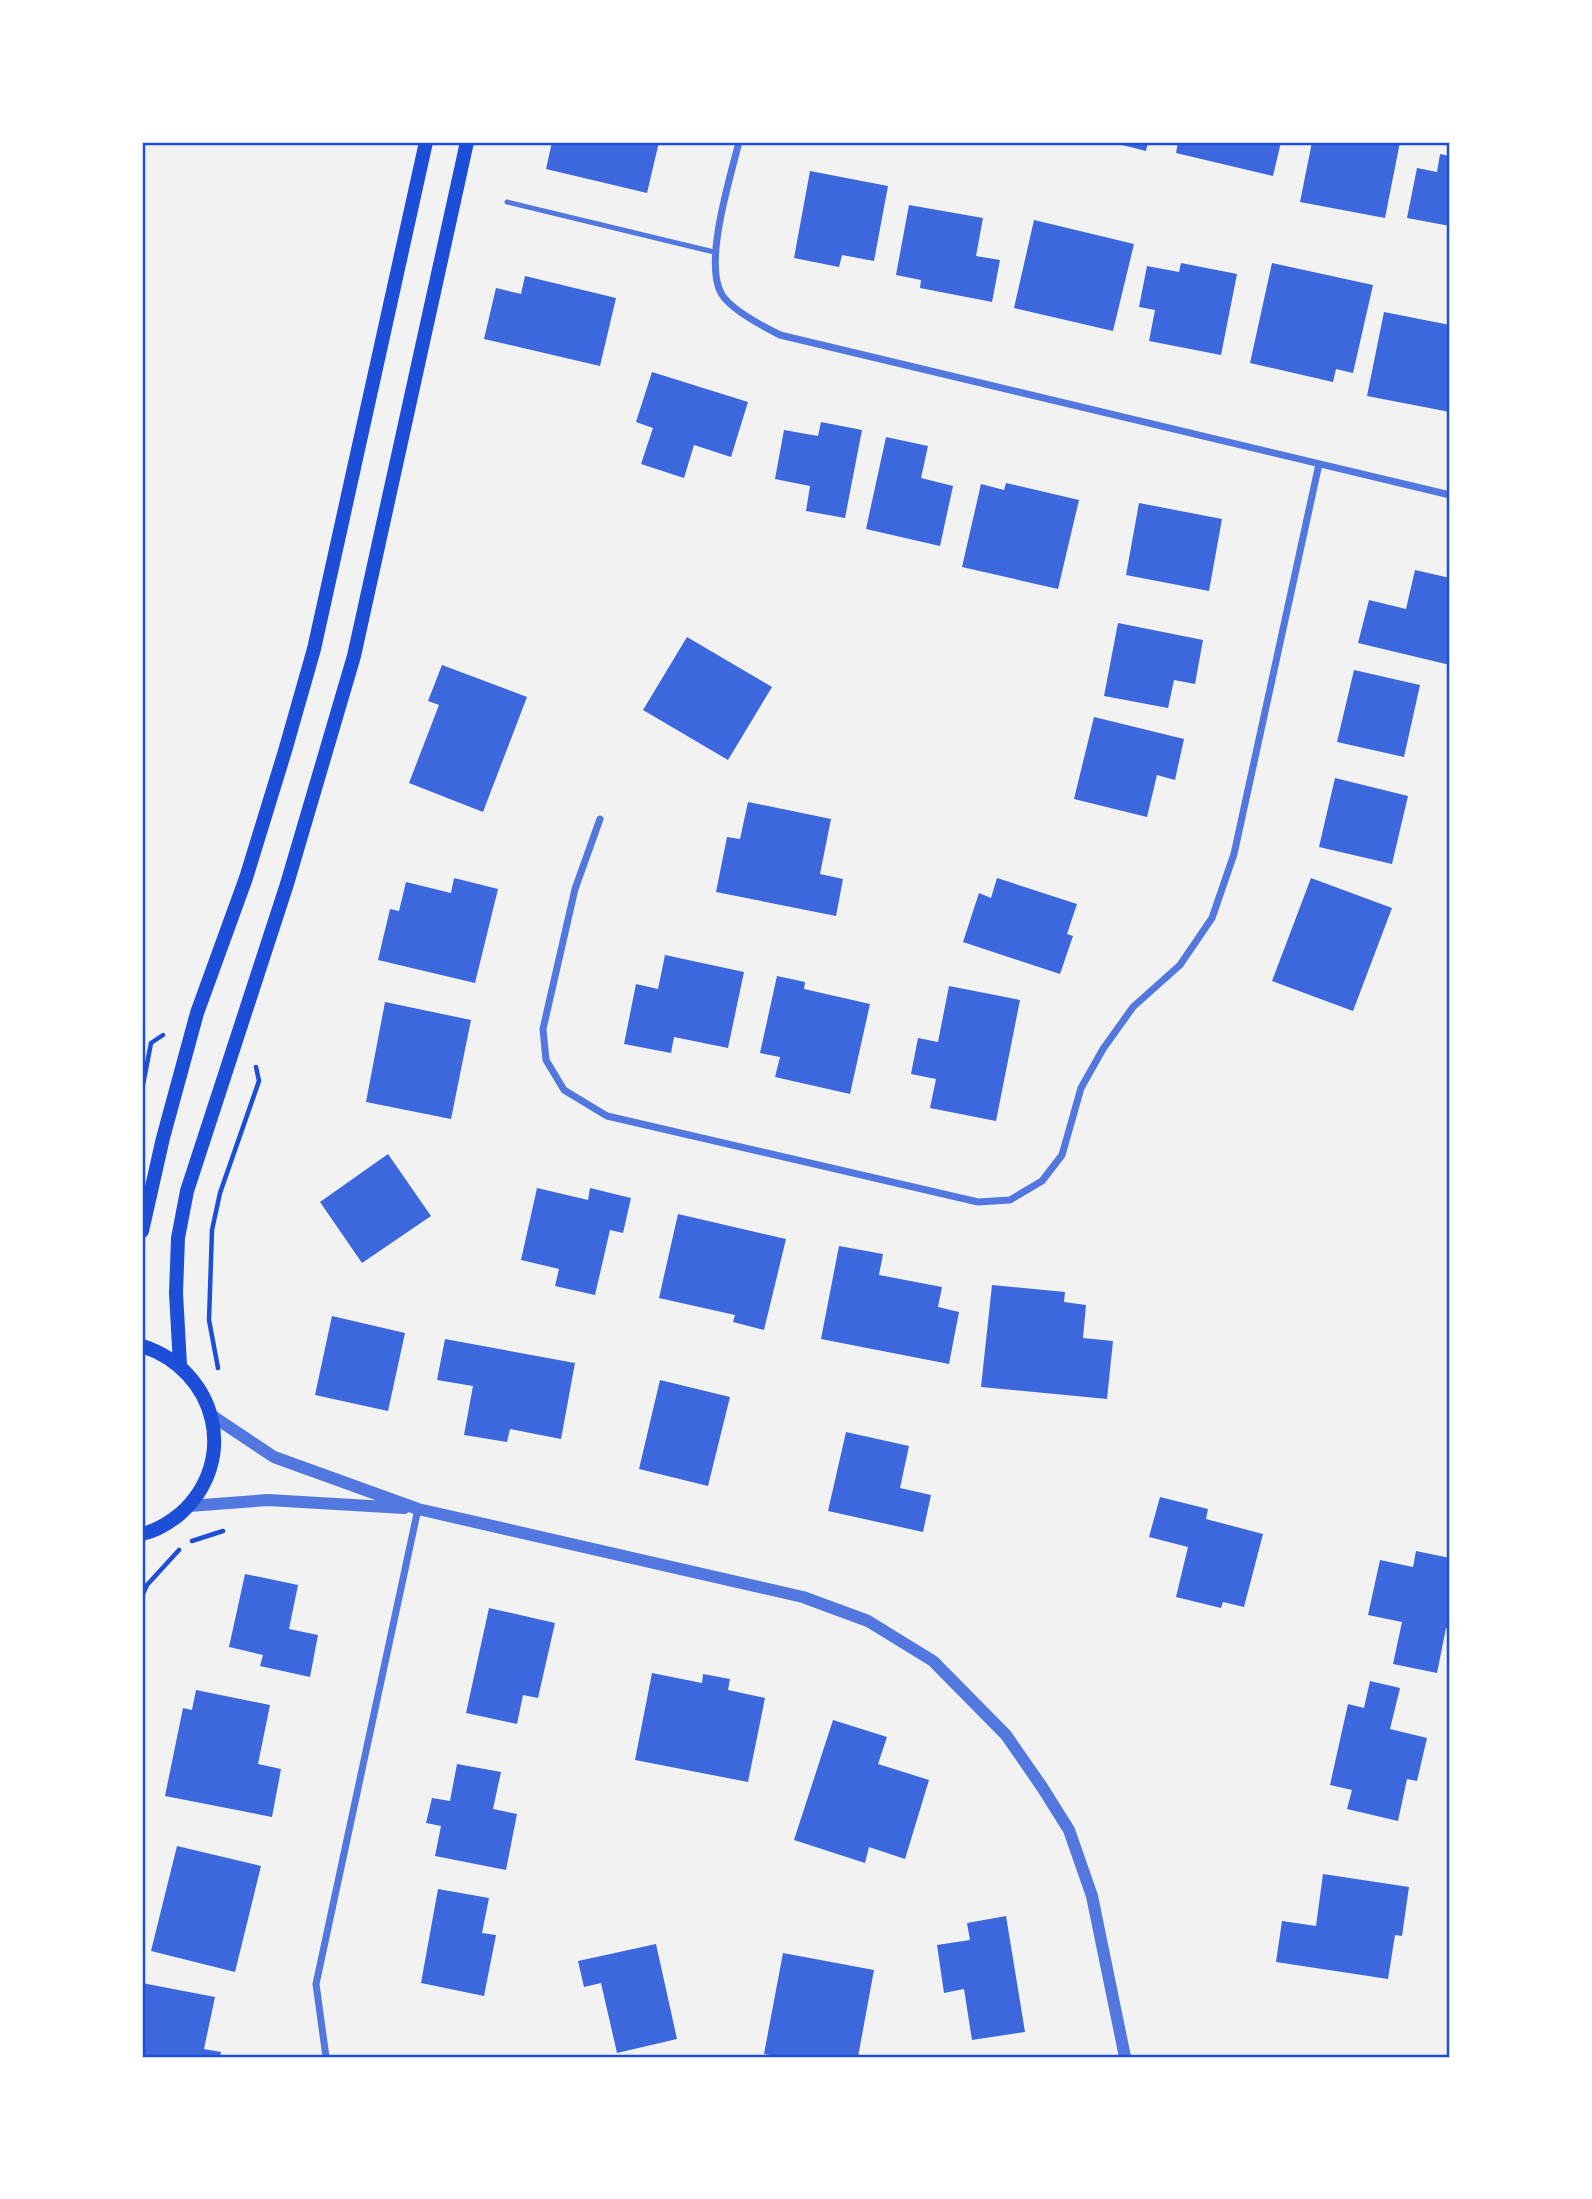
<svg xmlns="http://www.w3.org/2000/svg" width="1592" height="2199" viewBox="0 0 1592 2199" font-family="Mulish,sans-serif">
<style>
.building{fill:#3d67dc}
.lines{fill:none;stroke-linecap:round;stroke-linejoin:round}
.path{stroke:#1d4ed8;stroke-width:4.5}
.service{stroke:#5277de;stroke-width:5}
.minor{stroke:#5277de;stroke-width:7}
.tertiary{stroke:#5277de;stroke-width:12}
.secondary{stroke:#1d4ed8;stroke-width:14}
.neatline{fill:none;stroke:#1d4ed8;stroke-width:2.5}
</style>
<rect width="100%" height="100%" fill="#f2f2f2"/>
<path class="building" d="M552,142h107l-12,51 -101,-24z
M1110,142h38l-2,9z
M1178,142h103l-8,34 -97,-23z
M1312,142h88l-15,76 -85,-16z
M1440,154l10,2v70l-43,-8 10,-50 20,4z
M810,171l78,15 -14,75 -32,-6 -3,12 -45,-9z
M909,205l74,13 -7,38 24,4 -8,42 -72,-14 1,-8 -25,-5z
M1034,220l100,24 -21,87 -99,-23z
M1181,263l56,11 -16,81 -72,-14 6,-31 -16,-3 8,-41 32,6z
M1272,263l101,22 -20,88 -17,-4 -3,13 -83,-19z
M525,276l91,22 -16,68 -116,-27 12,-51 25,6z
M1384,312l66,13v87l-83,-16z
M652,372l96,30 -17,55 -37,-12 -10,33 -43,-14 12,-36 -17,-6z
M821,422l41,8 -17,88 -39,-7 4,-25 -35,-7 9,-49 34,6z
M886,437l42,9 -7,32 32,8 -13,60 -74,-17z
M1006,483l73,17 -21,89 -96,-22 19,-83 23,6z
M1139,503l83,16 -13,72 -83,-16z
M1415,570l35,8v87l-92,-22 11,-43 37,9z
M1118,623l85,17 -8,44 -21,-4 -6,28 -64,-12z
M687,637l85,50 -44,73 -85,-50z
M442,665l85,32 -44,115 -74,-29 30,-78 -11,-4z
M1354,670l66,15 -16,72 -67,-15z
M1094,717l90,22 -9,41 -18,-5 -10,42 -73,-18z
M1335,778l73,18 -16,68 -73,-17z
M748,802l83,17 -11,55 23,5 -7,37 -120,-24 11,-55 13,2z
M454,878l44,11 -23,94 -97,-23 12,-51 9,2 7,-29 45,11z
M997,878l80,26 -10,30 6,2 -13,38 -97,-32 16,-49 12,5z
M1311,878l81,30 -39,103 -81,-30z
M665,955l79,17 -16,76 -54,-11 -3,16 -47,-9 12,-60 22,5z
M777,976l28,6 -1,7 66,15 -20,90 -75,-17 5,-20 -20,-4z
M949,986l71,14 -24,121 -66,-13 6,-29 -25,-5 7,-36 20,4z
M385,1002l86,18 -20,99 -85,-17z
M388,1154l43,62 -69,47 -42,-61z
M537,1188l51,12 2,-12 41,10 -8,35 -13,-3 -15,65 -40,-9 4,-17 -38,-9z
M678,1214l108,25 -22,91 -31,-8 2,-7 -76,-17z
M839,1246l44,8 -4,21 63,12 -4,20 21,5 -10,52 -128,-25z
M992,1285l73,7 -1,10 22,3 -3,33 30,3 -6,58 -126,-12z
M332,1316l73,17 -17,78 -73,-16z
M445,1339l130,24 -14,76 -51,-10 -3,13 -43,-7 9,-49 -36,-6z
M660,1380l70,17 -22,89 -69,-17z
M846,1432l63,14 -9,42 31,7 -8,37 -95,-21z
M1160,1497l48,12 -2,10 57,15 -19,73 -21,-5 -2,6 -45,-11 12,-50 -39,-10z
M1416,1551l34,7v71l-4,-1 -9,45 -44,-9 9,-42 -34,-7 12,-55 33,7z
M245,1574l53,11 -9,44 29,6 -8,42 -50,-11 3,-11 -34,-8z
M489,1608l66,15 -17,75 -15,-3 -6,29 -51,-11z
M652,1673l50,10 1,-9 27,5 -2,11 37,8 -17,84 -113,-22z
M1370,1681l30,7 -10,41 37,9 -10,43 -10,-2 -9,42 -51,-12 5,-19 -22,-5 18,-81 16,4z
M196,1690l74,15 -12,59 23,5 -9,48 -107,-21 18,-88 9,2z
M833,1720l54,17 -9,27 51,16 -24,79 -36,-12 -4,16 -71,-23z
M457,1764l44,8 -8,37 24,5 -11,56 -71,-14 6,-30 -15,-3 6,-25 18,3z
M177,1846l84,20 -26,106 -84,-21z
M1323,1874l86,13 -7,49 -7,-1 -7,44 -112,-17 6,-41 34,5z
M438,1889l51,9 -7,35 14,2 -12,61 -63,-13z
M1006,1916l19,116 -53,8 -8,-51 -20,4 -7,-48 33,-5 -3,-17z
M656,1944l21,95 -60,14 -16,-70 -17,4 -6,-26z
M783,1953l91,17 -16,87h-75l-19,-3z
M142,1983l73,14 -11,52 17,3 -1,5h-78z"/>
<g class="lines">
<path class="path" d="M142,1090l9,-47 12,-8
M218,1368l-9,-48 3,-90 8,-37 39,-112 -3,-14
M192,1541l31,-10
M142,1596l5,-11 32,-35"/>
<path class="service" d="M507,202l207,50"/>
<path class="minor" d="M739,142c-9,36 -34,116 -19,149 7,17 44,36 60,44l670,160
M600,819l-25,70 -32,140 3,31 18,30 43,26 371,86 32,-2 32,-19 20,-26 19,-67 22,-39 30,-42 47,-42 32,-47 22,-64 85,-390
M326,2057l-10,-73 102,-475"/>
<path class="tertiary" d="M211,1415l63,42 144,52 385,88 65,24 65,40 73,74 36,52 27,43 23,66 33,161
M189,1506l79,-6 136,8"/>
<path class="secondary" d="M142,1231l21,-93 34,-125 49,-135 39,-127 29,-102 112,-507
M142,1346c75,24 98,115 38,168 -11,9 -24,17 -38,20
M180,1365l-4,-72 2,-55 9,-47 100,-307 67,-228 113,-514"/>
</g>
<rect width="1592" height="2199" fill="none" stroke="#ffffff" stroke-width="287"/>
<rect x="144" y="144" width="1304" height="1912" class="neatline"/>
</svg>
